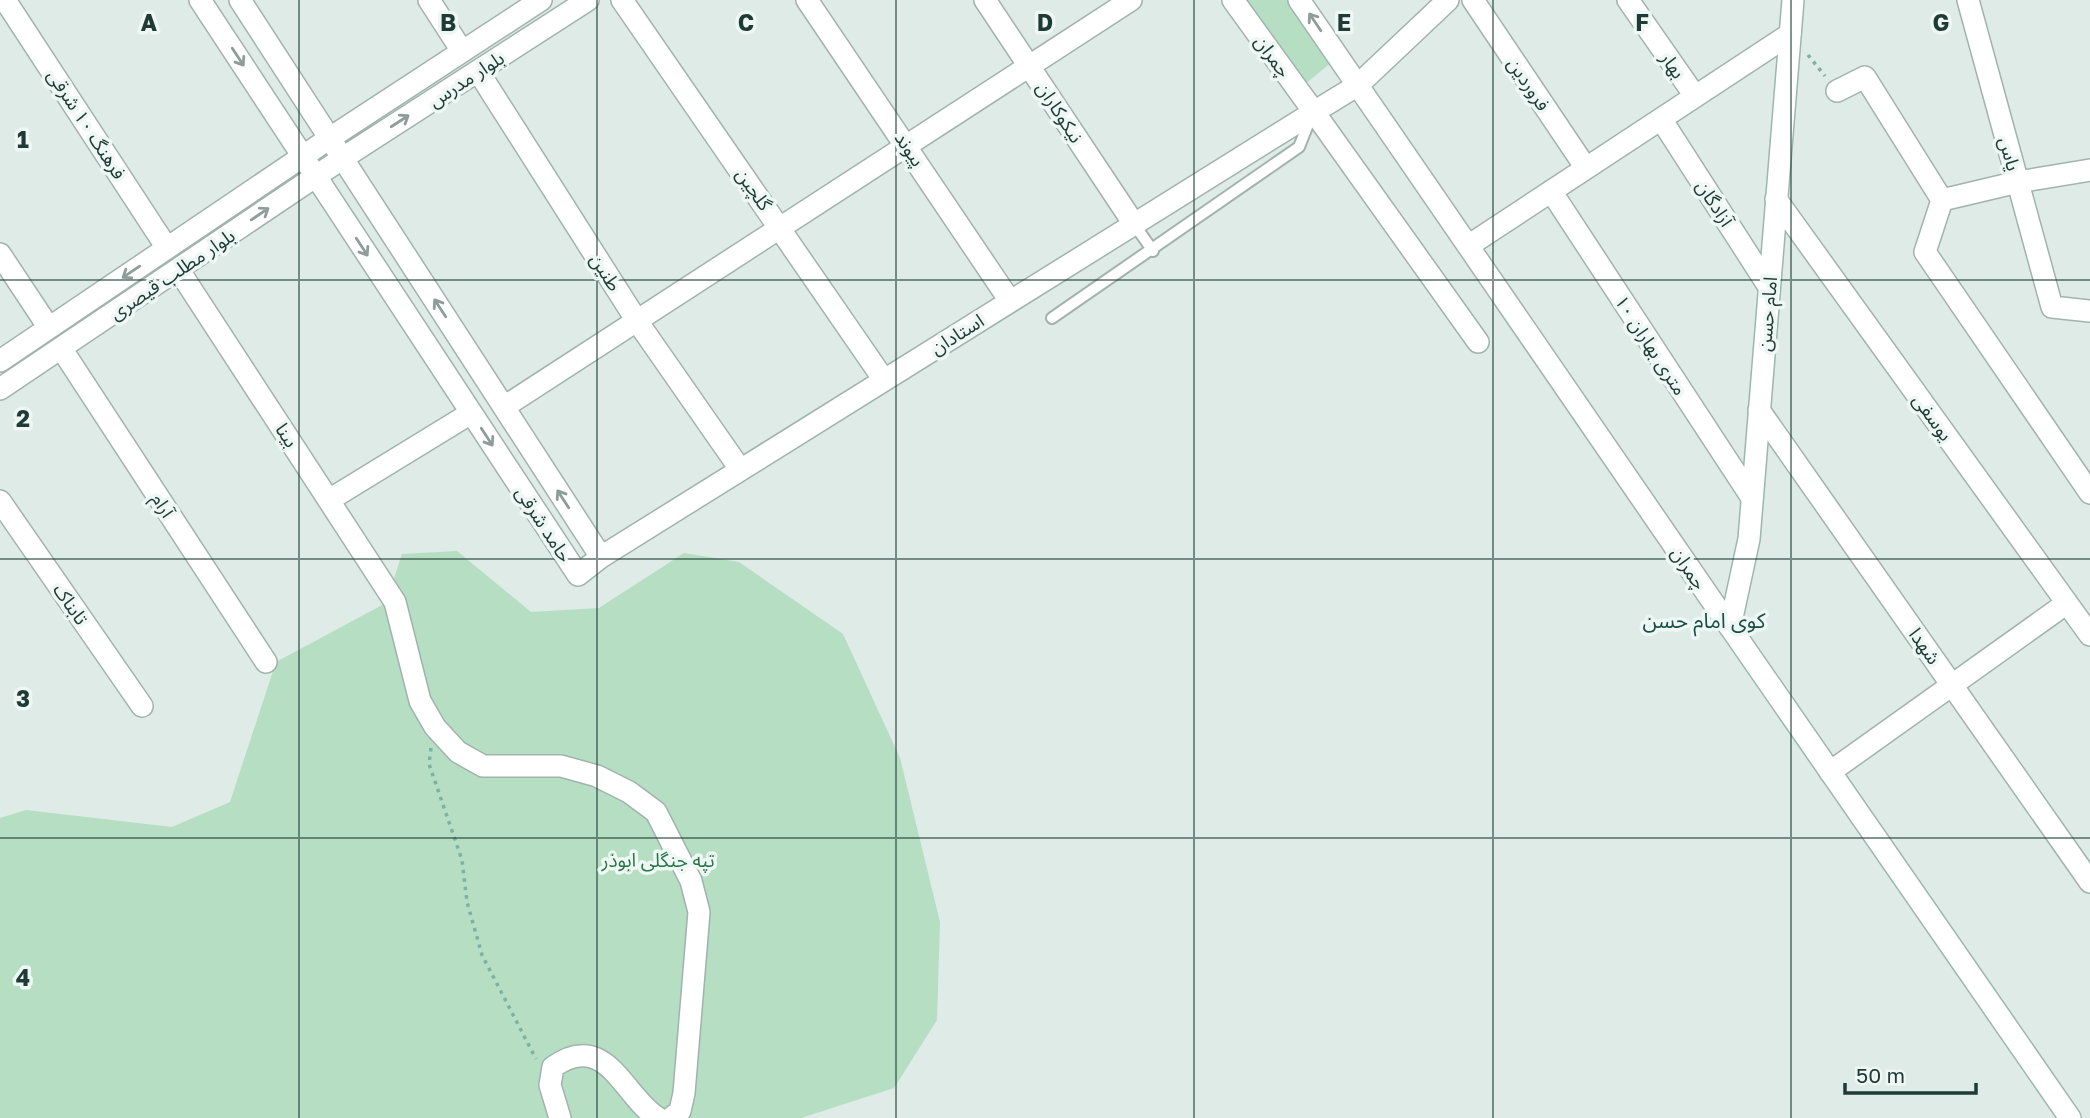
<svg xmlns="http://www.w3.org/2000/svg" width="2090" height="1118" viewBox="0 0 2090 1118" font-family="'Golos Text','Noto Sans Arabic',sans-serif">
<style>
.green{fill:#b5dec3}
.lines{fill:none;stroke-linecap:round;stroke-linejoin:round}
.lane-casing{stroke:#a1b3ad;stroke-width:14}
.street-casing{stroke:#a1b3ad;stroke-width:24}
.secondary-casing{stroke:#9cb7af;stroke-width:24}
.path{stroke:#7cb1a3;stroke-width:3.5;stroke-dasharray:3.5 5;stroke-linecap:butt}
.lane{stroke:#fff;stroke-width:10}
.street{stroke:#fff;stroke-width:21}
.secondary{stroke:#fff;stroke-width:21}
.oneway{stroke:#8e9d9a}
.grid{fill:none;stroke:#1e3b35;stroke-width:2;stroke-opacity:0.55}
.labels{text-anchor:middle;stroke-width:7;stroke-linejoin:round;paint-order:stroke}
.street-label{font-size:19px;fill:#1e3b35;stroke:#eef7f3}
.park-label{font-size:19px;fill:#267449;stroke:#eef7f3}
.neighbourhood-label{font-size:21px;fill:#194e45;stroke:#eef7f3}
.grid-label{font-size:23px;text-anchor:middle;font-weight:bold;fill:#1e3b35;stroke:#eef7f3;stroke-width:7;stroke-linejoin:round;paint-order:stroke}
</style>
<rect width="100%" height="100%" fill="#deebe6"/>
<path class="green" d="M1245,0h44l44,61 -29,24z
M457,551l74,61 68,-4 85,-55 55,9 104,72 57,124 40,164 -3,98 -43,68 -93,30h-801v-300l26,-8 146,17 58,-25 46,-140 110,-59 16,-49z"/>
<g class="lines">
<defs>
<path id="lane" d="M1134,224l19,27
M1052,318l247,-171 12,-30"/>
<path id="street" d="M5,0l162,248
M200,0l378,575 23,-18 713,-445 164,230
M240,0l361,557
M429,0l33,51
M622,0l262,380
M807,0l203,301
M985,0l149,224
M1233,0l81,112 44,-27 90,-85
M1299,0l431,627
M1473,0l113,168
M1628,0l67,96
M1968,0l84,307 38,4
M478,71l159,250 103,148
M1837,91l28,-14 77,123 -17,52 165,241
M1661,119l108,168
M1551,191l201,307
M1776,199l314,436
M1942,200l76,-18 72,-12
M1468,246l322,-212
M0,254l49,74
M178,269l217,333 25,99 15,26 23,25 25,14h78l36,10 32,16 27,20 35,69 8,31 -15,181 -4,18 -9,7
M61,348l205,314
M0,361l330,-223 211,-138
M0,389l343,-231 245,-158
M504,407l627,-407
M1759,410l331,472
M329,500l142,-87
M0,501l142,205
M1830,772l237,-169
M560,1118l-10,-33 3,-18c54,-38 70,30 105,51"/>
<path id="secondary" d="M1793,0l-44,539 -19,88 340,491"/>
</defs>
<use href="#lane" class="lane-casing"/>
<use href="#street" class="street-casing"/>
<use href="#secondary" class="secondary-casing"/>
<path class="path" d="M1808,55l17,21
M431,748l-2,16 33,96 5,42 15,53 54,104"/>
<use href="#lane" class="lane"/>
<use href="#street" class="street"/>
<use href="#secondary" class="secondary"/>
</g>
<defs><path id="oneway-shaft" d="M-6 0H5M1.5-3L5.5 0L1.5 3" fill="none" stroke-width="1.6" stroke-linecap="round" stroke-linejoin="round" transform="scale(1.75)"/></defs>
<g class="oneway">
<use href="#oneway-shaft" transform="translate(1315 22) rotate(-124)"/>
<use href="#oneway-shaft" transform="translate(238 57) rotate(57)"/>
<use href="#oneway-shaft" transform="translate(400 121) rotate(-33)"/>
<use href="#oneway-shaft" transform="translate(260 214) rotate(-34)"/>
<use href="#oneway-shaft" transform="translate(362 247) rotate(57)"/>
<use href="#oneway-shaft" transform="translate(131 272) rotate(146)"/>
<use href="#oneway-shaft" transform="translate(440 308) rotate(-123)"/>
<use href="#oneway-shaft" transform="translate(487 437) rotate(57)"/>
<use href="#oneway-shaft" transform="translate(563 499) rotate(-123)"/>
</g>
<path class="grid" d="M299,0v1118M597,0v1118M896,0v1118M1194,0v1118M1493,0v1118M1791,0v1118M0,280h2090M0,559h2090M0,838h2090"/>
<g class="labels">
<g class="street-label">
<text transform="translate(1273 56) rotate(54)" y="7">چمران</text>
<text transform="translate(1673 65) rotate(55)" y="7">بهار</text>
<text transform="translate(466 79) rotate(-33)" y="7">بلوار مدرس</text>
<text transform="translate(1529 84) rotate(56)" y="7">فروردین</text>
<text transform="translate(1060 112) rotate(57)" y="7">نیکوکاران</text>
<text transform="translate(87 124) rotate(57)" y="7">فرهنگ ۱۰ شرقی</text>
<text transform="translate(910 149) rotate(56)" y="7">پیوند</text>
<text transform="translate(2010 154) rotate(75)" y="7">یاس</text>
<text transform="translate(754 189) rotate(55)" y="7">گلچین</text>
<text transform="translate(1715 203) rotate(57)" y="7">آزادگان</text>
<text transform="translate(606 272) rotate(57)" y="7">طنین</text>
<text transform="translate(172 274) rotate(-34)" y="7">بلوار مطلب قیصری</text>
<text transform="translate(1767 314) rotate(-85)" y="7">امام حسن</text>
<text transform="translate(957 334) rotate(-32)" y="7">استادان</text>
<text transform="translate(1651 345) rotate(57)" y="7">۱۰ متری بهاران</text>
<text transform="translate(1933 417) rotate(54)" y="7">یوسفی</text>
<text transform="translate(287 435) rotate(57)" y="7">بینا</text>
<text transform="translate(163 505) rotate(57)" y="7">آرام</text>
<text transform="translate(544 524) rotate(57)" y="7">حامد شرقی</text>
<text transform="translate(1689 568) rotate(56)" y="7">چمران</text>
<text transform="translate(71 604) rotate(55)" y="7">تابناک</text>
<text transform="translate(1925 646) rotate(55)" y="7">شهدا</text>
</g>
<g class="park-label">
<text x="658" y="867">تپه جنگلی ابوذر</text>
</g>
<g class="neighbourhood-label">
<text x="1704" y="628">کوی امام حسن</text>
</g>
</g>
<g class="grid-label">
<text x="149" y="31">A</text>
<text x="448" y="31">B</text>
<text x="746" y="31">C</text>
<text x="1045" y="31">D</text>
<text x="1344" y="31">E</text>
<text x="1642" y="31">F</text>
<text x="1941" y="31">G</text>
<text x="23" y="148">1</text>
<text x="23" y="427">2</text>
<text x="23" y="707">3</text>
<text x="23" y="986">4</text>
</g>
<path d="M1845 1083v10h131v-10" fill="none" stroke="#1e3b35" stroke-width="3.5"/>
<text x="1856" y="1083" font-size="21" fill="#1e3b35" stroke="#eef7f3" stroke-width="5" paint-order="stroke">50 m</text>
</svg>
